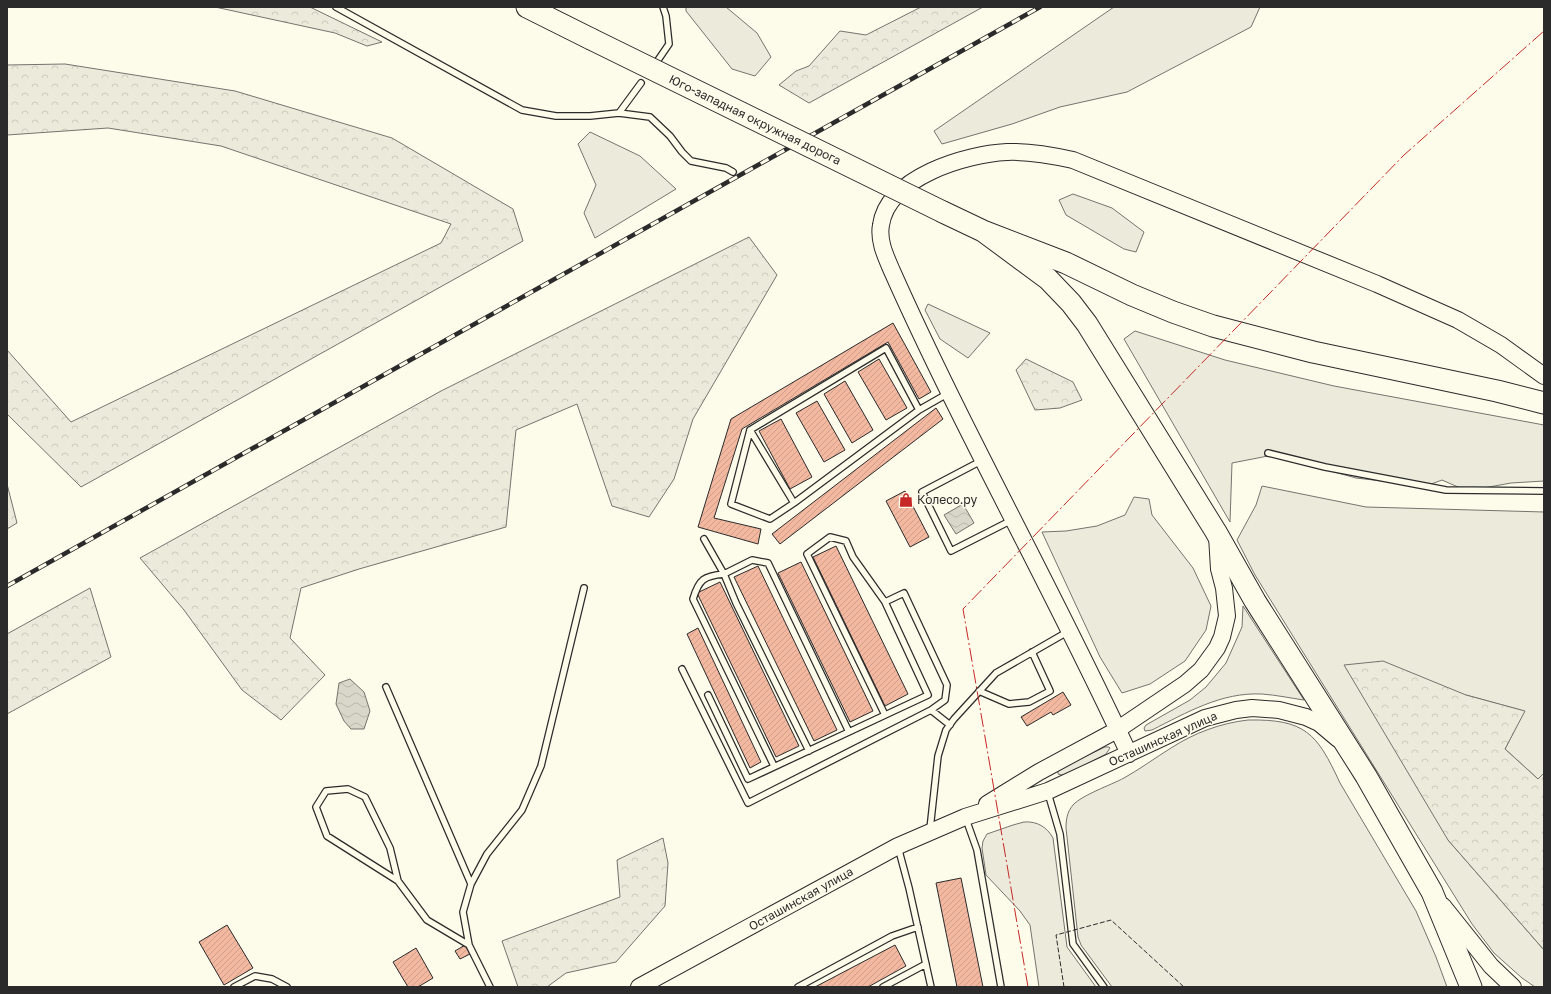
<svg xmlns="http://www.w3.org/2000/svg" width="1551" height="994" viewBox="0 0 1551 994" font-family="'Golos Text',sans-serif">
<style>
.green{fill:#ecebdb;stroke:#74746e}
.forest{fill:url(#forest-crowns);stroke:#74746e}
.water{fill:url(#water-waves);stroke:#74746e}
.building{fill:url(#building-hatch);stroke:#2b2b2b}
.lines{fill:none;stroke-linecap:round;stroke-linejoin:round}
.lane-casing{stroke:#2b2b2b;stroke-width:8}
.secondary-casing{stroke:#2b2b2b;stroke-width:18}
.highway-casing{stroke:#2b2b2b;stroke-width:23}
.lane{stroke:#fdfbea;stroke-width:5.5}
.secondary{stroke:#fdfbea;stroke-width:16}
.highway{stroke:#fdfbea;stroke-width:21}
.rail-casing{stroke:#2b2b2b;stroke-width:4.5}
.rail{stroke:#fdfbea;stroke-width:3;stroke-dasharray:9;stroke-linecap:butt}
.highway-bridge-casing{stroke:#2b2b2b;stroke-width:23;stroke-linecap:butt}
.highway-bridge{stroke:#fdfbea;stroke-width:21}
.fence{stroke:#2b2b2b;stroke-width:1;stroke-dasharray:5 2;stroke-linecap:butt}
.power{stroke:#c62828;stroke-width:1;stroke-dasharray:14 3 2 3;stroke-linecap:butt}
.labels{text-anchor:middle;stroke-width:3;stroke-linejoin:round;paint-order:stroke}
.street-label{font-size:12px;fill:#2b2b2b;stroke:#fdfbea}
.poi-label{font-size:12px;fill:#2b2b2b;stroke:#fdfbea;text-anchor:start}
</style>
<defs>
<pattern id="forest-crowns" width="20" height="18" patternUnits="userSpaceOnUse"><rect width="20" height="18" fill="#ecebdb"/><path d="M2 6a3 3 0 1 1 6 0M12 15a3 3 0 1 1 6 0" fill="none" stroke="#cbcabc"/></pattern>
<pattern id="water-waves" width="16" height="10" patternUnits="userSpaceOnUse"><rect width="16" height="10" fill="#d8d7c9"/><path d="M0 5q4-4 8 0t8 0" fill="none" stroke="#bab9ad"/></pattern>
<pattern id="building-hatch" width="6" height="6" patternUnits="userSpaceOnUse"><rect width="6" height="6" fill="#f2b8a0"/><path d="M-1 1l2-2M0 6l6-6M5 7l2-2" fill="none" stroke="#d09e8a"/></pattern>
</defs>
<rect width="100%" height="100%" fill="#fdfbea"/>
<path class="green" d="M686,7h40l31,26 14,24 -16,19 -23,-7 -46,-58z
M1114,7h146l-9,20 -124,65 -67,15 -48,17 -70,20 -8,-13z
M590,132l50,24 36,33 -81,49 -11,-25 12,-28 -18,-41z
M1073,194l39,14 32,24 -8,20 -12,-3 -58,-34 -7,-15z
M928,304l62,29 -22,25 -28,-19 -15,-29z
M1135,331l90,29 109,26 210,39v56l-33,2 -44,8 -25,-11 -16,6 -70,-8 -83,-23 -41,8 -2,59 -106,-183z
M1262,486l104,21 178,5v261l-6,6 -33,-30 19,-38 -58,-16 -18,145 96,110v37h-9l-13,-9 -28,-25 -22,-29 -217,-349 -18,-35 19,-35z
M1134,497l15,2 3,16 41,53 18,38 -5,24 -21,31 -35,23 -28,9 -22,-36 -58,-125 24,-1 31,-5 28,-11z
M1243,606l61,94c-14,-2 -28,-5 -42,-6 -41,-2 -76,19 -110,36l-7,1 -1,-3 2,-3 44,-25 16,-13 20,-24 16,-36z
M1248,720c57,-1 69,13 92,63l76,128 20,46 11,30h-335l-31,-42 -3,-8 -12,-109c0,-8 1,-16 7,-23 9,-10 38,-20 51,-27 16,-9 31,-20 47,-30 23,-15 50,-25 77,-28z
M1105,747h4l1,1 -4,6 -39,20 -5,1 -4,-1v-3l3,-3z
M1024,822c13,-1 23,5 29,16l14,109 29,40h-57l-9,-62 -10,-14 -34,-36 -4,-27 1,-7 4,-7 26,-9z"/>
<path class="forest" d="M215,7h95l72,35 -15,4 -32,-13z
M921,7h62l-174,96 -30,-18 17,-14 13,-5 31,-35 26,4z
M65,64l170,27 157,47 121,71 10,32 -442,246 -74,-73v-64l64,72 370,-179 10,-19 -230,-78 -113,-18 -101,7v-70z
M749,237l28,38 -84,144 -19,60 -25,38 -37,-11 -35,-102 -61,26 -10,97 -147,42 -58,19 -11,50 35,37 -44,45 -39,-30 -58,-80 -44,-52 301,-167z
M1026,359l47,23 9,18 -22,8 -25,2 -19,-40z
M7,484l10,39 -10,6z
M90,588l21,69 -104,57v-80z
M1383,661l83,34 59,16 -20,38 33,30 6,-6v177l-96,-110 -104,-175z
M663,838l5,25 -3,43 -49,56 -50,11 -19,14h-29l-16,-46 118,-44 -3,-37z"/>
<path class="water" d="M963,504l11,19 -18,11 -12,-19z
M350,679l14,13 6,19 -6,18h-13l-7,-8 -8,-17 3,-21z"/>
<path class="building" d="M893,323l38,69 -12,7 -31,-57 -146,87 -28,89 47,11 -3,15 -60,-17 33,-108z
M879,359l28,49 -21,12 -28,-48z
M845,381l28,49 -21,13 -28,-49z
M817,401l28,49 -21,12 -28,-49z
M936,408l7,11 -163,125 -8,-10z
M781,419l31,58 -22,12 -31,-58z
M905,491l24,46 -19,10 -24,-46z
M836,546l72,148 -23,12 -72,-149z
M801,562l72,149 -23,11 -72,-149z
M758,566l79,164 -23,11 -80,-164z
M720,582l79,164 -23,11 -79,-164z
M698,628l63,134 -11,6 -63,-134z
M1063,692l8,13 -18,10 -2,-3 -24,14 -6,-9z
M961,878l22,109h-26l-21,-104z
M227,925l26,43 -29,17 -25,-43z
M465,945l5,9 -10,5 -5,-8z
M895,945l11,21 -38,21h-53z
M416,948l17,30 -15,9h-10l-15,-25z"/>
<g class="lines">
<defs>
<path id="lane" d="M336,7l186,103 34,6h34l29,-3 31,4 20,19 12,16 9,9 35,7 7,4
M654,66l15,-22 -3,-28 -3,-9
M619,113l22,-30
M919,410l-33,-62 -136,82 44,73 125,-93 28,-16
M750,430l-19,74 39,15 24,-16
M1268,453l57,14 121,23 98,1
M981,461l-59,31 29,59 61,-31
M704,539l20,35c-20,2 -25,5 -31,25l81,167
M682,669l66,134 183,-93 19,15
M386,687l85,197
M979,691l30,13 20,-2 21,-11 -18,-39
M708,695l40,84 180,-84 -43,-93 19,-9 43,92 -2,15 -14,10
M885,715l-78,-161 23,-17 16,4 7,16 32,45
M809,751l-73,-148 -12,-29 28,-14 16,3 81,169
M1048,793l12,41 13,110 31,43
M966,819l11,31 24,137
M930,829l8,-73 8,-26 8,-11 42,-46 73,-42
M898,847l11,41 22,99
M398,881l-71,-45 -11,-29 10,-16 22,-2 17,8 25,51 8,33 29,39 42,25
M234,987l21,-11 17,3 15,8
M490,987l-21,-42 -6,-33 8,-28 16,-30 35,-44 19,-44 43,-178
M798,987l94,-51 26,-9
M883,987l43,-23"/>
<path id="secondary" d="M1129,754c-75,-163 -164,-319 -237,-483 -6,-14 -14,-30 -11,-46 7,-48 85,-71 126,-73 23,-1 44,3 66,8l304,124 81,36 43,25 43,31
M987,804l52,-32 78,-42 68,-46 16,-14 16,-22 5,-11 5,-21 -3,-28 -5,-19 -2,-33
M1443,906l48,60 22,21
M639,987l259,-141 67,-29 83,-26 157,-73 31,-8 16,-2 27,2 27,7 13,6 19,16"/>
<path id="highway" d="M527,7l64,32
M943,212l40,19 83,32 66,32 41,17 40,14 100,26 184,39 47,12
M983,231l65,48 23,24 16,21 129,208 39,69 111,175 66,116 39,95"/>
</defs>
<use href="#lane" class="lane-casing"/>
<use href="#secondary" class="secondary-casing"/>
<use href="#highway" class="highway-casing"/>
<use href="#lane" class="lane"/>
<use href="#secondary" class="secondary"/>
<use href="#highway" class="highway"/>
<defs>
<path id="rail" d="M7,586l1033,-579"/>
</defs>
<use href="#rail" class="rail-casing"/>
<use href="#rail" class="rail"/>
<defs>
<path id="highway-bridge" d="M591,39l352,173"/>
</defs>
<use href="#highway-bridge" class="highway-bridge-casing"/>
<use href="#highway-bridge" class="highway-bridge"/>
<path class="fence" d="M1064,987l-8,-52 55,-15 73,67"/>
<path class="power" d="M1028,987l-65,-378 441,-454 140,-124"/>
</g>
<defs>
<symbol id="shop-bare" viewBox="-9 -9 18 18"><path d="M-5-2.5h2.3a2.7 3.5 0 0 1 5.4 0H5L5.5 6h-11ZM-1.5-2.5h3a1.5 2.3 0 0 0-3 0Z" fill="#c62828" stroke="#fdfbea" stroke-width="2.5" paint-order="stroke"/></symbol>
</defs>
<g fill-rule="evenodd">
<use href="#shop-bare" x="896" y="490" width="20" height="20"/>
</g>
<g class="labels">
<g class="street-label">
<text transform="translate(755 120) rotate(26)" y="4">Юго-западная окружная дорога</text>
<text transform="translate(1163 739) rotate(-24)" y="4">Осташинская улица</text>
<text transform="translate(801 899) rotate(-29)" y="4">Осташинская улица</text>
</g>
<g class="poi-label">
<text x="917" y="504">Колесо.ру</text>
</g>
</g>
<rect width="1551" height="994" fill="none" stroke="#2b2b2b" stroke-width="16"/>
</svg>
